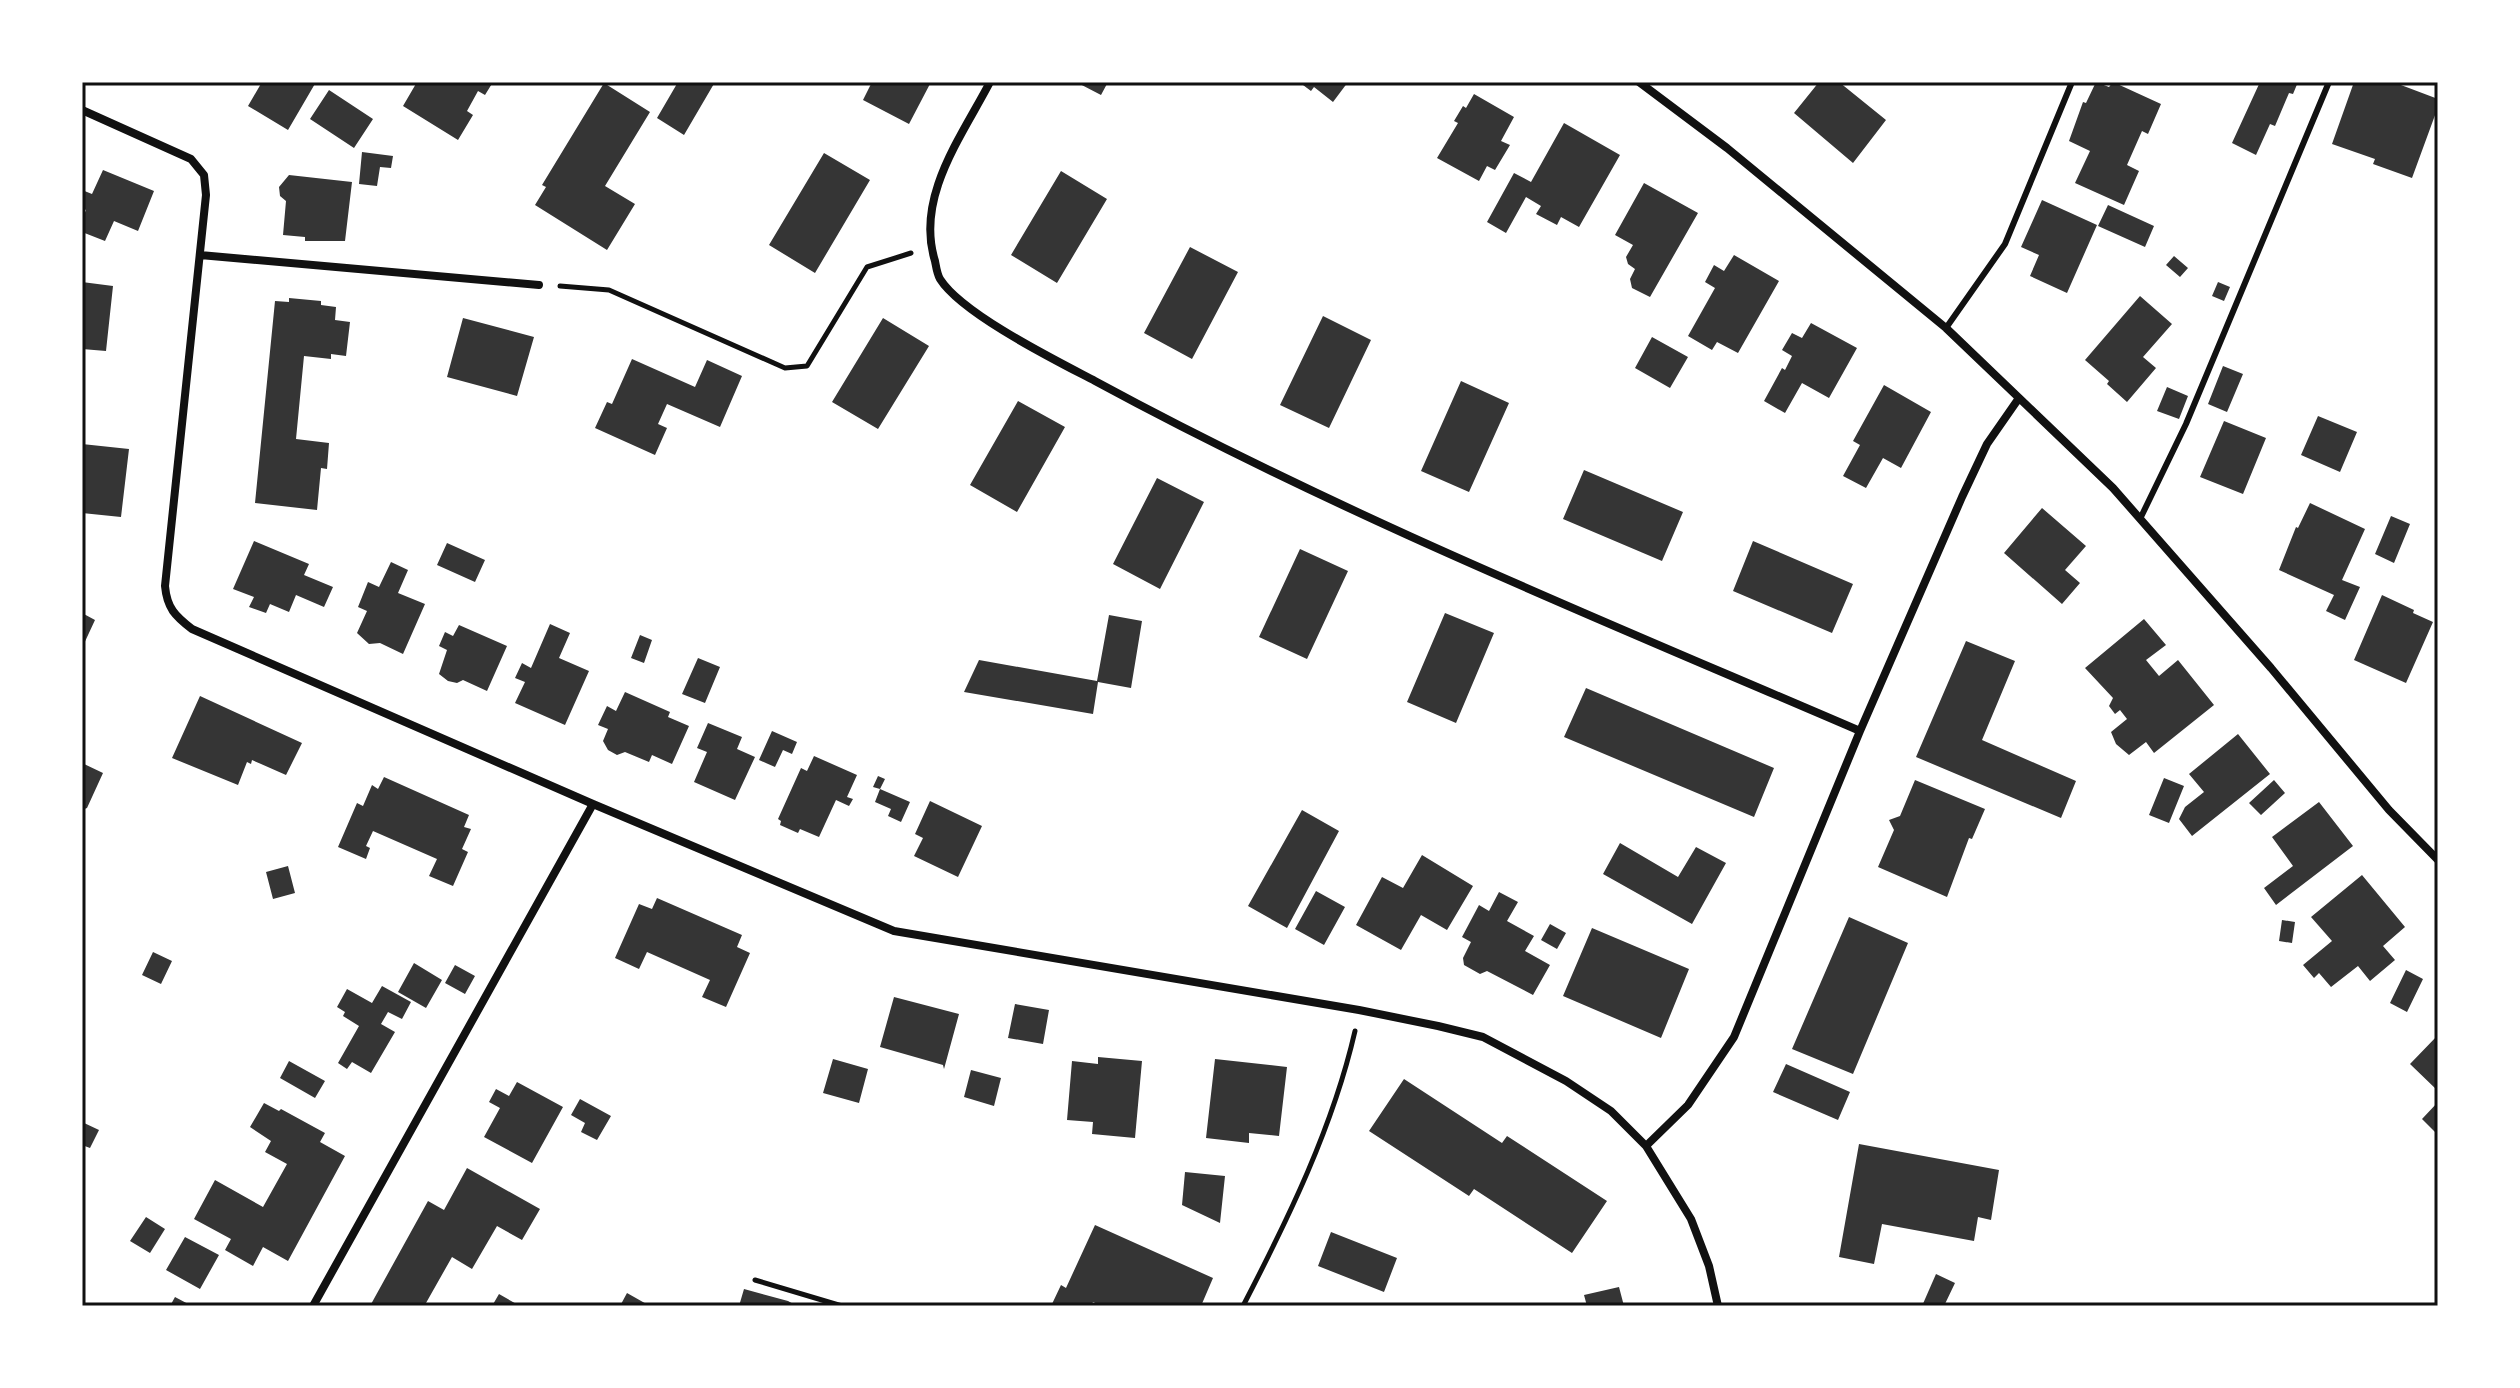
<svg xmlns="http://www.w3.org/2000/svg" width="2520" height="1388" viewBox="0 0 2520 1388" font-family="Jost,sans-serif">
<style>
.building{fill:#353535}
.lines{fill:none;stroke-linecap:round;stroke-linejoin:round}
.path{stroke:#111;stroke-width:5}
.service{stroke:#111;stroke-width:6}
.minor{stroke:#111;stroke-width:8}
.neatline{fill:none;stroke:#111;stroke-width:3}
</style>
<rect width="100%" height="100%" fill="#fff"/>
<path class="building" d="M262,82h54l-28,48 -40,-24z
M417,82h76l-8,13 -7,-4 -11,20 6,4 -15,25 -55,-34z
M678,82h37l-31,53 -27,-17z
M872,82h59l-22,42 -46,-24z
M1076,82h32l-7,13z
M1299,82h49l-15,20 -19,-15 -3,4z
M1819,82h20l47,38 -33,43 -59,-50z
M2096,82l13,5 4,-5 48,22 -13,30 -6,-3 -15,34 12,6 -15,34 -49,-22 15,-32 -21,-10 14,-39 3,1z
M2260,82h38l-5,12 -4,-1 -14,33 -5,-2 -14,31 -24,-12z
M2354,82h39l45,17v8l-26,71 -39,-14 2,-5 -43,-15z
M604,83l46,29 -45,74 30,18 -28,46 -72,-45 11,-18 -4,-2z
M329,90l44,29 -19,29 -44,-29z
M1474,94l40,23 -13,24 9,4 -15,25 -8,-4 -8,15 -42,-23 21,-35 -4,-2 9,-15 3,2z
M1564,123l56,32 -41,72 -18,-10 -4,8 -21,-11 5,-8 -15,-9 -20,36 -19,-11 27,-49 17,9z
M362,152l31,4 -2,12 -11,-1 -3,19 -18,-2z
M824,153l46,27 -55,93 -46,-28z
M103,170l51,21 -16,40 -24,-10 -9,20 -23,-9v-12l4,-10 -4,-2v-18l10,4z
M1061,171l46,28 -50,84 -46,-28z
M289,175l63,7 -7,59h-40v-4l-22,-2 3,-34 -6,-5 -1,-9z
M1644,183l54,30 -48,84 -18,-9 -2,-9 5,-10 -7,-5 -2,-7 7,-12 -18,-10z
M2042,200l55,25 -30,68 -37,-17 9,-21 -18,-8z
M2108,205l46,21 -9,21 -47,-21z
M1190,247l48,25 -46,87 -48,-26z
M1734,255l45,26 -41,72 -21,-11 -5,8 -24,-14 27,-48 -10,-6 9,-17 10,6z
M2174,256l14,12 -8,9 -14,-12z
M82,282l31,4 -7,65 -24,-2z
M2218,282l12,5 -6,14 -12,-5z
M2140,296l32,28 -29,33 13,11 -29,34 -20,-18 2,-3 -24,-21z
M289,298l32,3v4l15,2 -1,13 15,2 -4,34 -15,-2v5l-27,-3 -8,83 33,4 -2,26 -6,-1 -4,42 -62,-7 20,-202 14,1z
M1323,316l48,24 -42,88 -49,-23z
M463,318l71,19 -17,59 -70,-19z
M883,318l46,28 -51,83 -46,-27z
M1811,323l46,25 -28,50 -27,-15 -17,30 -21,-12 18,-33 3,2 7,-14 -10,-6 10,-17 10,5z
M1652,337l36,20 -18,31 -35,-20z
M632,359l63,28 12,-27 35,16 -22,51 -53,-23 -9,20 9,4 -12,27 -60,-27 12,-26 5,2z
M2223,366l20,8 -16,38 -19,-8z
M1461,381l48,22 -40,89 -48,-21z
M1884,385l47,27 -30,56 -18,-10 -17,30 -23,-12 17,-31 -7,-4z
M2167,387l21,9 -9,23 -22,-8z
M1018,401l47,26 -48,85 -47,-27z
M2318,416l39,16 -17,40 -39,-17z
M2224,421l42,17 -23,56 -43,-17z
M82,444l47,5 -8,68 -39,-4z
M1584,470l99,42 -21,49 -99,-42z
M1157,478l47,24 -44,87 -47,-25z
M2310,503l55,26 -23,51 18,7 -15,33 -19,-9 8,-16 -55,-25 17,-43 2,1z
M2042,508l44,38 -21,24 15,13 -18,21 -58,-51z
M2391,516l19,8 -16,39 -19,-9z
M254,541l55,23 -5,11 29,12 -9,20 -28,-12 -7,17 -19,-8 -4,9 -17,-6 5,-10 -21,-8z
M1753,541l100,43 -21,49 -99,-42z
M447,543l38,17 -10,22 -38,-17z
M1300,549l48,22 -41,88 -48,-22z
M391,562l17,8 -10,23 27,11 -22,50 -23,-11 -11,1 -12,-11 10,-22 -9,-4 10,-25 11,5z
M2382,595l32,15 -1,3 20,9 -27,61 -52,-23z
M82,613l13,7 -13,28z
M1445,613l49,20 -38,90 -49,-21z
M1109,615l33,6 -11,67 -33,-6 -5,32 -129,-22 15,-32 118,21z
M2144,619l22,26 -20,15 13,16 19,-16 36,45 -60,48 -8,-11 -17,13 -13,-11 -5,-12 16,-13 -7,-9 -5,4 -6,-8 4,-8 -28,-30z
M550,624l20,9 -11,25 30,13 -24,54 -50,-22 10,-21 -10,-4 7,-15 9,5z
M459,625l48,21 -20,45 -24,-11 -6,3 -9,-2 -9,-7 8,-24 -8,-4 6,-14 8,4z
M640,635l12,5 -8,23 -13,-5z
M1966,641l49,20 -33,79 94,41 -15,37 -145,-61z
M698,658l22,9 -15,36 -23,-9z
M1586,688l188,80 -20,49 -190,-80z
M625,692l45,20 -2,5 21,9 -17,38 -20,-9 -3,7 -24,-10 -8,3 -9,-5 -5,-9 5,-12 -10,-4 9,-19 9,5z
M200,696l102,47 -16,32 -34,-15 -1,4 -4,-2 -9,23 -66,-27z
M708,723l34,14 -5,12 18,8 -20,43 -41,-18 13,-30 -10,-4z
M772,731l25,11 -5,12 -9,-4 -8,17 -16,-7z
M2238,734l32,40 -78,62 -13,-17 6,-12 19,-15 -15,-18z
M814,756l43,19 -10,22 6,2 -4,7 -13,-6 -17,37 -19,-8 -2,4 -18,-8 1,-4 -3,-2 23,-51 6,3z
M82,763l21,10 -16,35 -5,2z
M878,776l7,3 -5,10 30,13 -9,20 -13,-6 3,-7 -16,-7 5,-13 -7,-2z
M384,777l85,38 -5,12 7,2 -9,20 6,3 -15,34 -24,-10 8,-17 -64,-28 -7,15 4,2 -4,11 -28,-12 19,-44 6,3 9,-21 6,4z
M2164,778l20,8 -15,37 -20,-8z
M1915,780l70,29 -13,30 -3,-1 -22,59 -69,-30 16,-37 -5,-10 11,-4z
M2274,780l11,13 -24,22 -12,-12z
M930,801l52,25 -24,51 -44,-21 9,-18 -8,-4z
M2319,802l34,44 -77,59 -12,-17 29,-22 -21,-29z
M1302,810l37,21 -52,97 -39,-22z
M1620,843l58,34 18,-30 30,16 -34,61 -89,-50z
M1422,855l51,31 -26,44 -26,-15 -20,35 -45,-25 26,-48 21,11z
M288,866l7,27 -22,6 -7,-27z
M2362,875l43,52 -22,19 12,14 -25,21 -12,-15 -27,21 -12,-14 -5,5 -11,-13 29,-24 -21,-24z
M1316,891l29,16 -21,38 -29,-16z
M1499,892l19,10 -11,19 27,15 -9,15 25,14 -17,30 -46,-24 -7,3 -16,-9 -1,-7 8,-16 -9,-5 17,-32 10,6z
M657,898l85,37 -5,12 13,6 -24,54 -24,-10 8,-17 -63,-28 -8,17 -24,-11 24,-54 13,5z
M1849,917l59,26 -55,131 -61,-25z
M2282,920l13,2 -3,21 -13,-2z
M1550,924l16,9 -9,16 -16,-9z
M1592,928l97,41 -28,69 -98,-42z
M153,952l19,9 -11,23 -19,-9z
M414,963l28,17 -16,28 -28,-16z
M455,965l20,11 -10,18 -20,-11z
M2406,970l17,9 -16,33 -17,-9z
M382,986l29,16 -9,17 -14,-7 -7,12 14,8 -24,41 -19,-11 -5,7 -9,-6 21,-37 -16,-10 2,-4 -8,-5 10,-18 25,14z
M894,997l65,17 -15,55 -1,-4 -63,-18z
M1015,1004l34,6 -6,34 -35,-6z
M2438,1035v56l-28,-27z
M1098,1057l44,4 -7,77 -43,-4 1,-12 -26,-2 5,-59 26,3z
M833,1059l35,10 -9,34 -36,-10z
M1215,1059l72,8 -8,69 -30,-3v10l-43,-5z
M289,1061l36,20 -10,17 -35,-20z
M1786,1064l64,28 -12,28 -65,-28z
M971,1070l30,8 -7,28 -30,-9z
M1404,1079l98,64 5,-7 100,65 -35,52 -98,-64 -5,7 -100,-65z
M517,1082l46,25 -31,56 -48,-26 16,-29 -11,-6 7,-13 13,7z
M580,1099l31,17 -14,24 -16,-8 4,-9 -14,-8z
M2438,1102v33l-16,-16z
M264,1103l15,8 2,-2 44,24 -5,9 25,14 -57,105 -25,-14 -10,19 -28,-16 6,-11 -37,-20 21,-39 48,27 24,-43 -22,-12 6,-11 -21,-14z
M82,1122l17,8 -9,18 -8,-3z
M1859,1144l140,26 -8,50 -13,-3 -4,24 -92,-17 -8,40 -35,-7z
M467,1168l73,41 -18,31 -25,-14 -25,43 -20,-12 -26,46 6,3h-62l58,-105 16,9z
M1185,1172l40,4 -5,47 -38,-18z
M146,1217l19,12 -15,24 -20,-12z
M1095,1225l118,53 -12,28h-99l-9,-4 -2,4 -39,-2 9,-19 5,3z
M1331,1232l66,26 -13,34 -66,-26z
M185,1237l34,18 -19,34 -34,-19z
M1936,1274l19,9 -11,23h-22z
M1619,1287l5,19h-37l-3,-11z
M744,1289l44,12 9,5h-58z
M627,1293l23,13h-30z
M499,1294l21,12h-28z
M175,1297l17,9h-22z"/>
<g class="lines">
<path class="path" d="M560,286l49,4 176,78 22,-2 60,-99 44,-14
M755,1280l87,26
M1243,1306c45,-87 90,-179 112,-275"/>
<path class="service" d="M1946,328l59,-84 67,-162
M2140,519l46,-95 143,-342"/>
<path class="minor" d="M990,82c-28,54 -75,115 -55,179 1,5 2,13 5,18 22,35 117,82 155,102 247,134 507,239 765,350
M1639,82l88,66 219,180 167,160 158,180 118,142 49,50
M82,110l109,49 13,16 2,20 -41,391c2,22 10,30 27,43l401,175 301,127 465,79 79,16 45,11 83,44 45,30 35,35 45,73 18,47 9,40
M200,255l339,30
M1646,1146l42,-41 46,-68 126,-306 102,-234 25,-53 32,-46
M313,1306l280,-502"/>
</g>
<rect width="2520" height="1388" fill="none" stroke="#ffffff" stroke-width="168"/>
<rect x="84" y="84" width="2352" height="1220" class="neatline"/>
</svg>
